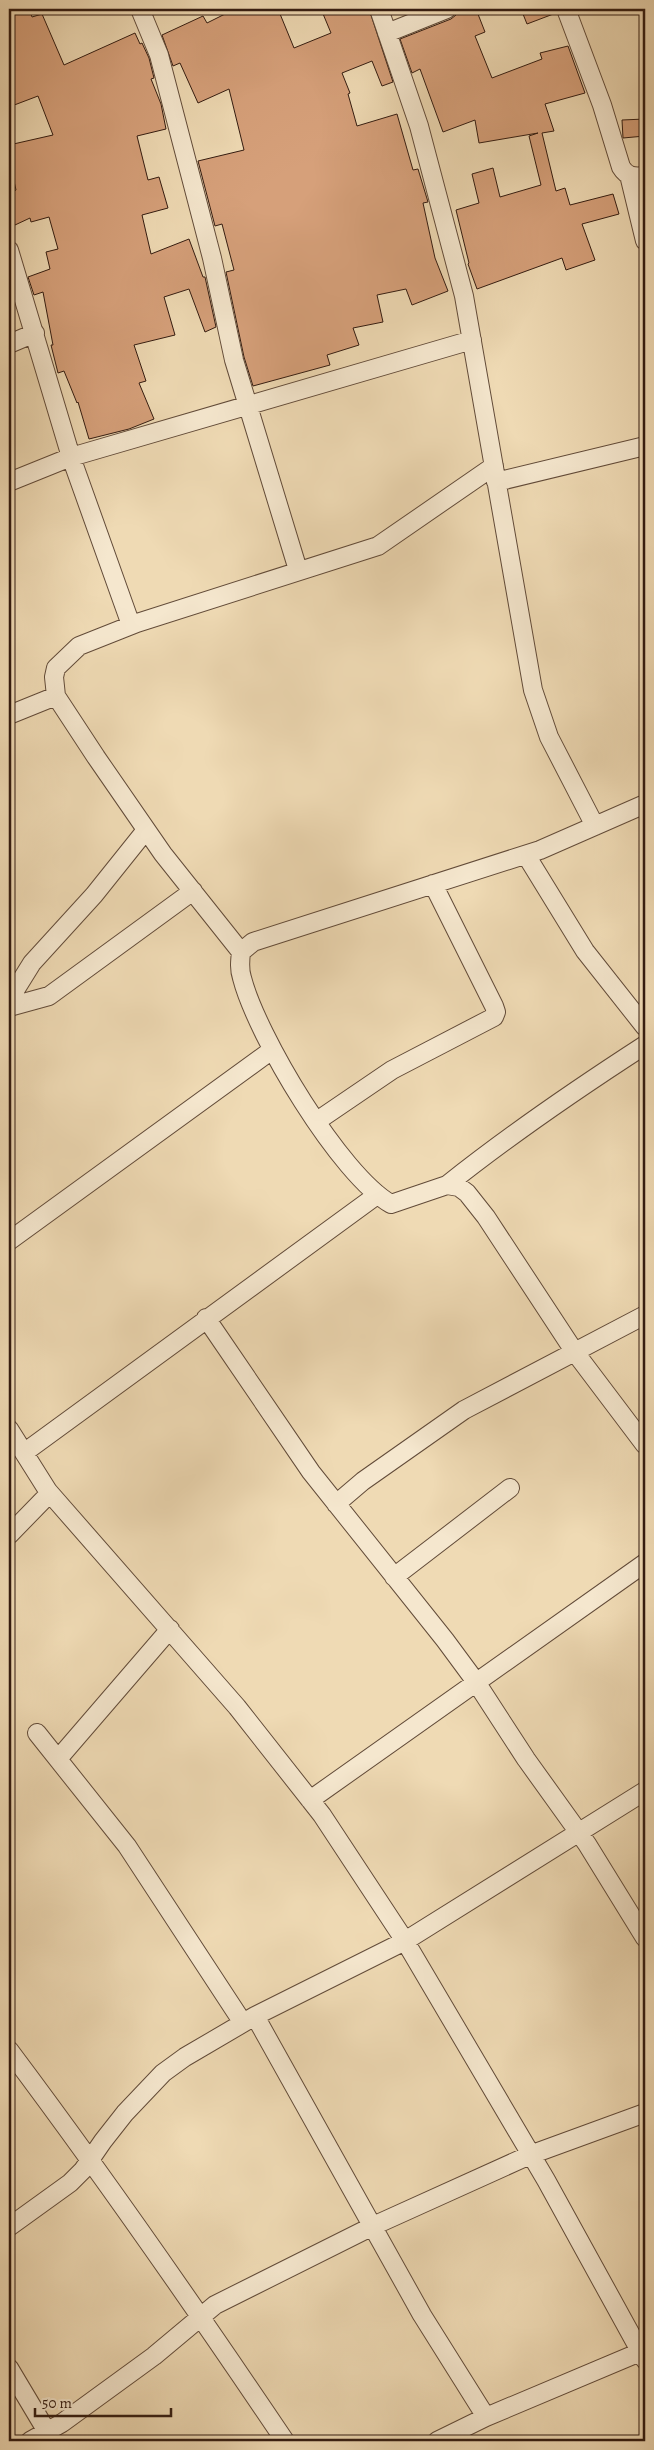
<svg xmlns="http://www.w3.org/2000/svg" width="654" height="2450" viewBox="0 0 654 2450" font-family="Alegreya,serif">
<style>
.building{fill:#d6a07a;stroke:#331b10}
.lines{fill:none;stroke-linecap:round;stroke-linejoin:round}
.minor-casing{stroke:#624b39;stroke-width:20}
.minor{stroke:#f5e7ce;stroke-width:18}
</style>
<rect width="100%" height="100%" fill="#efdab4"/>
<filter id="stains"><feTurbulence type="fractalNoise" baseFrequency=".004" numOctaves="4"/><feColorMatrix values="0 0 0 0 .2 0 0 0 0 .09 0 0 0 0 .02 0 0 0 .5 -.17"/></filter>
<radialGradient id="worn" r=".72"><stop offset=".6" stop-color="#630" stop-opacity="0"/><stop offset="1" stop-color="#630" stop-opacity=".3"/></radialGradient>
<path class="building" d="M9,9h20l3,8 10,-3 22,51 71,-32 5,11 2,-1 7,15 5,20 -3,1 10,25 5,25 -29,7 11,44 11,-3 9,31 -26,7 9,39 38,-15 14,38h2l11,50 -11,5 -16,-43 -25,8 11,38 -41,10 12,36 -7,2 15,36 -25,10 -40,10 -11,-37 -1,1 -13,-32 -6,2 -7,-28h2l-10,-53 -9,3 -6,-18 22,-8 -4,-17 12,-3 -9,-32 -18,5 -1,-4 -15,7 -6,-12v-19l7,-4 -7,-31v-14l44,-10 -15,-39 -29,11z
M235,9h43l16,39 37,-15 -10,-24h48l24,73 -11,4 -10,-25 -30,12 8,20 -2,1 9,32 40,-12 16,56 5,-1 10,33 -5,1 12,55 13,33 -36,14 -6,-16 -29,6 6,27 -30,6 6,17 -32,10 3,10 -77,21 -9,-29 -18,-85 8,-2 -12,-46 -7,2 -17,-65 46,-11 -15,-61 -31,14 -18,-40 -7,3 -11,-31 41,-19 4,7z
M457,9h19l9,23 -10,4 17,42 50,-19 -2,-6 28,-7 17,47 -40,11 9,27 -12,2 14,58 9,-3 5,17 43,-11 6,20 -37,10 13,36 -29,10 -4,-12 -85,31 -9,-25 1,-1 -13,-53 23,-7 -7,-29 21,-6 7,29 41,-12 -12,-49 9,-3 -59,10 -4,-23 -32,12 -23,-63 -8,4 -12,-34 51,-20 5,-4z
M521,9h35v4l-29,11z
M645,119v17l-22,2 -1,-18z"/>
<g class="lines">
<defs>
<path id="minor" d="M140,9l19,46 53,203 22,102 64,210
M379,9l40,117 45,170 69,394 16,47 46,89
M566,9l36,96 19,62c6,10 13,10 24,9
M387,33l60,-24
M629,175l16,66
M9,250l62,207 60,168
M9,344l26,-11
M9,482l62,-25 401,-117
M496,482l149,-36
M9,715l47,-19
M645,804l-105,46 -287,92 -12,10c-1,9 -2,17 1,26 15,58 98,197 149,226l56,-19 12,2 8,6 19,24 88,134 71,94
M526,855l59,96 60,76
M241,952l-78,-98 -67,-97 -40,-61 -2,-19 2,-9 23,-22 58,-23 241,-77 116,-80
M9,1000l23,-37 62,-68 52,-65
M9,1007l40,-11 144,-105
M317,1121l75,-51 102,-53 2,-5 -2,-6 -61,-122
M447,1185c64,-51 130,-96 198,-140
M9,1241l263,-191
M206,1318l105,154 134,168 31,42 50,77 61,85 58,94
M9,1429l39,62 -2,6 -37,38
M25,1452l352,-257
M48,1491l189,216 85,108 83,126 141,239 99,180
M336,1504l27,-23 101,-71 181,-95
M394,1577l116,-89
M37,1733l90,113 116,177
M58,1759l112,-130
M310,1800l335,-237
M255,2016l167,299 64,102
M9,2050c96,128 187,259 276,391
M9,2227l61,-44 13,-13 20,-29 22,-28 38,-40 22,-16 70,-41 150,-75 240,-150
M9,2368l43,72
M30,2441l32,-18 92,-67 61,-51 158,-79 157,-71 115,-42
M437,2441l49,-24 159,-67"/>
</defs>
<use href="#minor" class="minor-casing"/>
<use href="#minor" class="minor"/>
</g>
<rect width="654" height="2450" fill="none" stroke="#efdab4" stroke-width="30"/>
<rect x="10" y="10" width="634" height="2430" fill="none" stroke="#331b10" stroke-width="2.5"/>
<rect x="15" y="15" width="624" height="2420" fill="none" stroke="#331b10"/>
<path d="M35 2408v8h136v-8" fill="none" stroke="#331b10" stroke-width="2.5"/>
<text x="42" y="2408" font-size="15" fill="#331b10" stroke="#f5e7ce" stroke-width="4" paint-order="stroke">50 m</text>
<rect width="100%" height="100%" filter="url(#stains)"/>
<rect width="100%" height="100%" fill="url(#worn)"/>
</svg>
